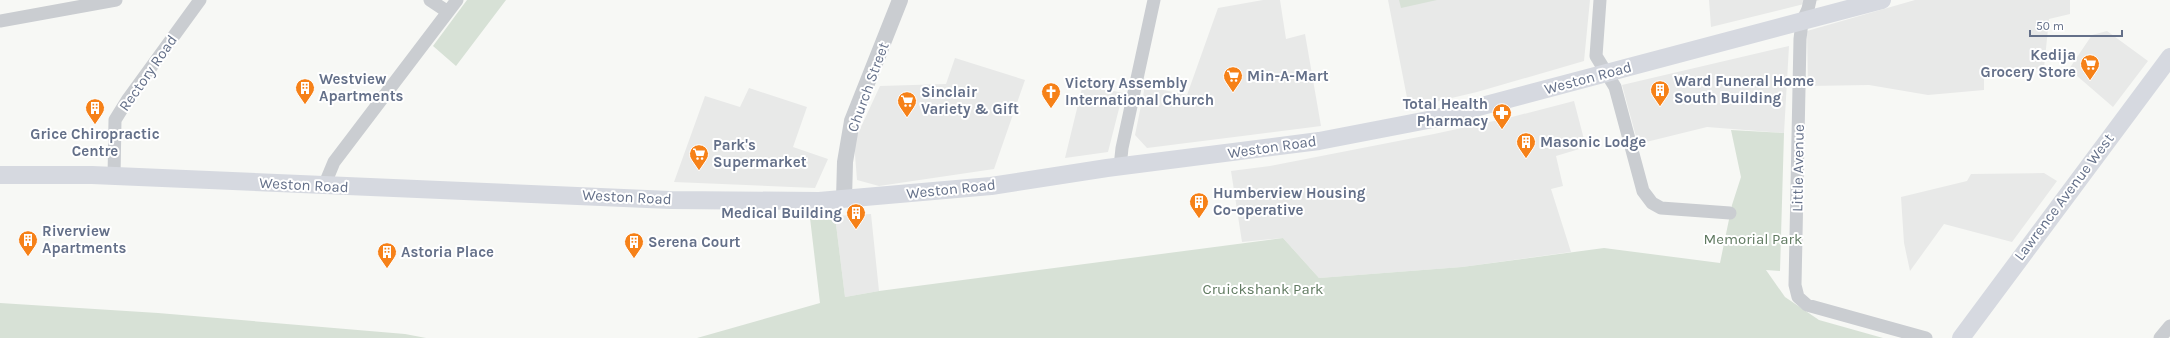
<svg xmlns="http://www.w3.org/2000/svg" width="2170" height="338" viewBox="0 0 2170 338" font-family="Karla,sans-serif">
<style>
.built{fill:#e8e9e8}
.green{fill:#d7e1d6}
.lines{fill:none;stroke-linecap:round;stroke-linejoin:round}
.minor{stroke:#cacdd1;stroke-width:13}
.tertiary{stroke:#cacdd1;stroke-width:16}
.secondary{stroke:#d6d9e0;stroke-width:18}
.labels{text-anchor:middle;stroke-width:4;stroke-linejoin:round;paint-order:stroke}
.poi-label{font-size:15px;font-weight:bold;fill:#647089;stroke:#fff;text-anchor:start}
.street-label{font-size:15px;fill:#647089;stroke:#fff}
.park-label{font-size:15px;fill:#607a61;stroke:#fff}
</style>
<rect width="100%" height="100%" fill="#f7f8f5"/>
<path class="built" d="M1263,0h17l6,39 19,-5 16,92 -174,22 -12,-13 10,-49 42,9 31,-87z
M1388,0h202l-6,61 -107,31 -68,16z
M1709,0h111l-109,27z
M1915,0h155v14l-21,5 -5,49 -60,6v16l-56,5 -59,-10 -61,1 -1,-55z
M2107,31l41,30 -35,46 -44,-38 23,-34z
M1789,46l-5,87 -77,-6 -69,17 -16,-59z
M955,58l70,22 -31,89 -115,17 -22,-6 -3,-38 26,-56 66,-2z
M1083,84l40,9 -15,59 -43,6z
M749,88l58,19 -14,40 35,12 -13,29 -141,-6 31,-86 35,11z
M1574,101l12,46 -30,9 7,30 -12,3 20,63 -109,15 -143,11 -36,-40 -41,4 -11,-71 39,-5 164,-32 74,-16z
M2044,173l13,8 -45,61 -68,-18 -34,47 -6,-28 -3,-46 66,-16 4,-7z
M871,214l8,77 -34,6 -10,-81z"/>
<path class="green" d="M467,0h39l-50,66 -23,-20z
M1399,0h38l-36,8z
M1731,130l53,3 -4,138 -14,-1 19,27 34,23 64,18h-1186l123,-35 -10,-85 25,-2 10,81 34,-6 404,-53 36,40 143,-11 142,-19 116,15 12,-58 9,-28z
M0,303l158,10 247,21 21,4h-426z"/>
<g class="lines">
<path class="minor" d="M430,0l18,12
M1600,0l-4,56 19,31 28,104 9,12 9,5 69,5
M1810,0l-2,9 -6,13 -2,17 -5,246 3,12 9,8 119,33
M0,21l116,-21
M1120,167l2,-19 32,-148
M114,177l1,-57 13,-21 72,-99
M324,186l10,-24 123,-162
M2160,338l10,-12"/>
<path class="tertiary" d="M844,199l1,-37 7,-41 48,-121"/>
<path class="secondary" d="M0,175h92l578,25 149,1 172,-15 116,-18 212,-27 114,-22 449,-119
M1961,338l209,-281"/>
</g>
<defs>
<symbol id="supermarket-pin" viewBox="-11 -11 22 30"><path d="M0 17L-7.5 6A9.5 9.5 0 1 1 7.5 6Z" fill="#f68118" stroke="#fff"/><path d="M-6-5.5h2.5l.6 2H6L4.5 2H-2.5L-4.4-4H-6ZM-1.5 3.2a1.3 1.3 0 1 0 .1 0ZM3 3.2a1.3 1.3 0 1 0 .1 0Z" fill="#fff"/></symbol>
<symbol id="building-pin" viewBox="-11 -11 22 30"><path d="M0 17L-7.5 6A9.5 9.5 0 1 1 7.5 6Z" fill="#f68118" stroke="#fff"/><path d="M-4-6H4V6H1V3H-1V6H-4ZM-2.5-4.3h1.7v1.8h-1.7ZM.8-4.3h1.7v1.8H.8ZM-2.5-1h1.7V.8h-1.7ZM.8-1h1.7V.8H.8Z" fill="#fff"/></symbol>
<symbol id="church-pin" viewBox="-11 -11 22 30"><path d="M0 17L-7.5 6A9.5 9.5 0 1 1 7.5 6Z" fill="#f68118" stroke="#fff"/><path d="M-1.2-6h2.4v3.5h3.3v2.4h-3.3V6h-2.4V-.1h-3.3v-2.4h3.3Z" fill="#fff"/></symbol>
<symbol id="pharmacy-pin" viewBox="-11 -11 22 30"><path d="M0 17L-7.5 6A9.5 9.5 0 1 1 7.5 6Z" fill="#f68118" stroke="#fff"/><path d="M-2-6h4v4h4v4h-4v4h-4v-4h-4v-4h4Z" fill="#fff"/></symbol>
</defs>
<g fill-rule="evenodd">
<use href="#supermarket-pin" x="2079" y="53" width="22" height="30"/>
<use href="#supermarket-pin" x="1222" y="65" width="22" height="30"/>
<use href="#building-pin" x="294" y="77" width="22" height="30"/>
<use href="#building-pin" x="1649" y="79" width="22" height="30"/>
<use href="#church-pin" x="1040" y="81" width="22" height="30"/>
<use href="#supermarket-pin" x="896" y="90" width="22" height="30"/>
<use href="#building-pin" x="84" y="97" width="22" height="30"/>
<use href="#pharmacy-pin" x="1491" y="102" width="22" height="30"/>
<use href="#building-pin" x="1515" y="131" width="22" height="30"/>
<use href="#supermarket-pin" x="688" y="143" width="22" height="30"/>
<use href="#building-pin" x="1188" y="191" width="22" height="30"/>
<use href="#building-pin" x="845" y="202" width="22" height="30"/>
<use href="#building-pin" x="17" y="229" width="22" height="30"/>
<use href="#building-pin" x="623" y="231" width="22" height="30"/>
<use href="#building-pin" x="376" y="241" width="22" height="30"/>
</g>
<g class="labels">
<g class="poi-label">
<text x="2076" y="60" text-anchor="end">Kedija<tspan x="2076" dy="17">Grocery Store</tspan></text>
<text x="1247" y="81">Min-A-Mart</text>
<text x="319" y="84">Westview<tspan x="319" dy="17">Apartments</tspan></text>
<text x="1674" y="86">Ward Funeral Home<tspan x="1674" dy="17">South Building</tspan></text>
<text x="1065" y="88">Victory Assembly<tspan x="1065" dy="17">International Church</tspan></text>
<text x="921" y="97">Sinclair<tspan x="921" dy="17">Variety &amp; Gift</tspan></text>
<text x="1488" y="109" text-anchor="end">Total Health<tspan x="1488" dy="17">Pharmacy</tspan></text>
<text x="95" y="139" text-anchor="middle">Grice Chiropractic<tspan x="95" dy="17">Centre</tspan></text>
<text x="1540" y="147">Masonic Lodge</text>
<text x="713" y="150">Park's<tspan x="713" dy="17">Supermarket</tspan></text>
<text x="1213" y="198">Humberview Housing<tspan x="1213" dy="17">Co-operative</tspan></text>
<text x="842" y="218" text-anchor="end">Medical Building</text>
<text x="42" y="236">Riverview<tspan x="42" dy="17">Apartments</tspan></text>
<text x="648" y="247">Serena Court</text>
<text x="401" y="257">Astoria Place</text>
</g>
<g class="street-label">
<text transform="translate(148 73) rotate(-55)" y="5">Rectory Road</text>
<text transform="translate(1588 78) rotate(-15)" y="5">Weston Road</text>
<text transform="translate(868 87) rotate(-70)" y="5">Church Street</text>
<text transform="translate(1272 147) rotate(-8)" y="5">Weston Road</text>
<text transform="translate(1798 168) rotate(-89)" y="5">Little Avenue</text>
<text transform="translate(304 185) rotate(3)" y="5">Weston Road</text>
<text transform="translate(951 189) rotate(-6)" y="5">Weston Road</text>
<text transform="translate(627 197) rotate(3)" y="5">Weston Road</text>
<text transform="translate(2064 197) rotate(-53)" y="5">Lawrence Avenue West</text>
</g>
<g class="park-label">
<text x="1753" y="244">Memorial Park</text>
<text x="1263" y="294">Cruickshank Park</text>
</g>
</g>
<path d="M2030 30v6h92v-6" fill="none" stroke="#647089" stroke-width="2"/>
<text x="2036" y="30" font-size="12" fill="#647089" stroke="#ffffff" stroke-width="3" paint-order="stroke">50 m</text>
</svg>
